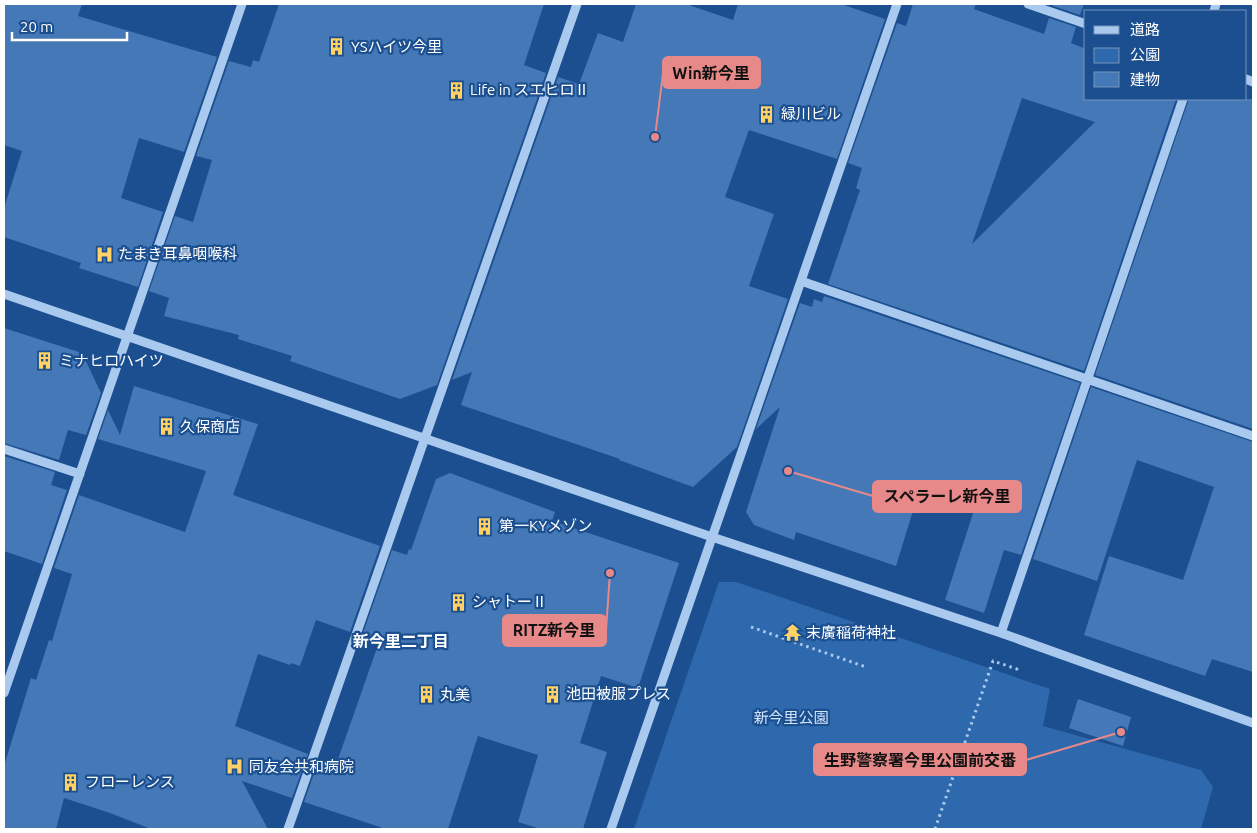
<svg xmlns="http://www.w3.org/2000/svg" width="1257" height="833" viewBox="0 0 1257 833" font-family="Ubuntu,'Noto Sans JP',sans-serif">
<style>
.green{fill:#2e69ad}
.building{fill:#4478b7;fill-rule:evenodd}
.lines{fill:none;stroke-linecap:round;stroke-linejoin:round}
.path{stroke:#a9c9ee;stroke-width:3;stroke-dasharray:2.5 4;stroke-linecap:butt}
.minor{stroke:#a9c9ee;stroke-width:9}
.labels{text-anchor:middle;stroke-width:4.5;stroke-linejoin:round;paint-order:stroke}
.poi-label{font-size:15px;fill:#fff;stroke:#1b4f8f;text-anchor:start}
.park-label{font-size:15px;fill:#cfe3fa;stroke:#1b4f8f}
.neighbourhood-label{font-size:16px;font-weight:bold;fill:#fff;stroke:#1b4f8f}
.leader{fill:none;stroke:#e88989;stroke-width:2}
.callout-dot{fill:#e88989;stroke:#1b4f8f;stroke-width:2}
.callout{fill:#e88989;stroke:#e88989;stroke-width:2}
.callout-label{font-size:16px;text-anchor:middle;font-weight:bold;fill:#111}
</style>
<rect width="100%" height="100%" fill="#1b4f8f"/>
<path class="green" d="M719,582h17l314,107 -7,37 158,44 12,17 -12,42h-567z"/>
<path class="building" d="M4,4h78l-4,12 139,41 -33,95 -45,-14 -18,60 42,14 -25,75 -59,-19 2,-5 -77,-26v-29l18,-57 -18,-6z
M279,4h265l-20,61 22,8 -109,312 -37,14 -110,-38 2,-5 -54,-17 1,-4 -75,-19 5,-18 -20,-7 26,-75 18,6 19,-62 -16,-4 33,-95 22,6 2,-7 6,2z
M636,4h50l47,16 5,-16h103l44,15 -48,140 -88,-29 -24,67 49,17 -25,72 39,13 -51,148 -44,40 -74,-27 1,-1 -159,-54 11,-33 -20,8 106,-303 21,7 19,-51 25,9z
M913,4h63l-2,5 70,25 5,-16 27,9 -5,16 15,6v50h90l-92,272 -256,-87 32,-94 -4,-2 6,-20 -14,-5 49,-140 9,3zM1022,98l73,24 -123,122z
M1053,4h31l-4,11 -27,-9z
M1189,99h64v330l-158,-54z
M824,296l256,87 -59,172 -17,-5 -20,63 -39,-13 31,-96 -55,-19 -25,81 -100,-34 -2,8 -40,-15 -8,-13 34,-105 -24,22 44,-126 12,4 2,-8 8,3z
M4,328l78,25 19,40 -15,42 -18,-5 -9,30 -55,-17z
M134,386l124,38 -25,71 147,51 -30,86 -34,-12 -16,46 -9,-3 -1,2 -32,-11 -23,72 73,28 -16,44 -50,-17 26,48h-117l-41,-16 -46,-15 -8,31h-52v-63l27,-88 5,2 13,-40 3,1 20,-67 -18,-6 25,-73 106,37 21,-61 -108,-32 10,-29 12,25z
M1091,387l162,55v230l-41,-13 -7,17 -121,-41 25,-79 74,24 31,-93 -77,-27 -40,121 -64,-22z
M4,456l51,16 -4,13 16,5 -25,74 -38,-13z
M450,473l105,39 -3,9 127,42 -41,125 -37,-12 -21,67 27,9 -24,77h-42l-23,-7 20,-67 -60,-19 -30,93h-62l-82,-27 15,-43 17,6 43,-123 -17,-6 30,-86 15,5 2,-6 2,1 25,-71z
M1078,699l53,18 -8,29 -54,-18z"/>
<g class="lines">
<path class="path" d="M751,627l115,40
M935,829l58,-168 24,8 1,-3"/>
<path class="minor" d="M1028,4l58,20
M1214,11l2,-7
M1246,79l7,3
M801,281l452,155
M4,294l708,243 289,96 252,90
M4,449l76,25
M1001,633l182,-534
M4,693l238,-689
M288,829l289,-825
M611,829l286,-825"/>
</g>
<defs>
<symbol id="building-bare" viewBox="-9 -9 18 18"><path d="M-4-6H4V6H1V3H-1V6H-4ZM-2.5-4.3h1.7v1.8h-1.7ZM.8-4.3h1.7v1.8H.8ZM-2.5-1h1.7V.8h-1.7ZM.8-1h1.7V.8H.8Z" fill="#ffd166" stroke="#1b4f8f" stroke-width="2.5" paint-order="stroke"/></symbol>
<symbol id="hospital-bare" viewBox="-9 -9 18 18"><path d="M-5-5h3v3.5h4V-5h3V5h-3V1.5h-4V5h-3Z" fill="#ffd166" stroke="#1b4f8f" stroke-width="2.5" paint-order="stroke"/></symbol>
<symbol id="temple-bare" viewBox="-9 -9 18 18"><path d="M0-6L5-2H3V0L6.5 2.5H4V6H1.5V3h-3V6H-4V2.5H-6.5L-3 0V-2H-5Z" fill="#ffd166" stroke="#1b4f8f" stroke-width="2.5" paint-order="stroke"/></symbol>
</defs>
<g fill-rule="evenodd">
<use href="#building-bare" x="324" y="34" width="25" height="25"/>
<use href="#building-bare" x="444" y="78" width="25" height="25"/>
<use href="#building-bare" x="754" y="102" width="25" height="25"/>
<use href="#hospital-bare" x="92" y="242" width="25" height="25"/>
<use href="#building-bare" x="32" y="348" width="25" height="25"/>
<use href="#building-bare" x="154" y="414" width="25" height="25"/>
<use href="#building-bare" x="472" y="514" width="25" height="25"/>
<use href="#building-bare" x="446" y="590" width="25" height="25"/>
<use href="#temple-bare" x="780" y="620" width="25" height="25"/>
<use href="#building-bare" x="540" y="682" width="25" height="25"/>
<use href="#building-bare" x="414" y="682" width="25" height="25"/>
<use href="#hospital-bare" x="222" y="754" width="25" height="25"/>
<use href="#building-bare" x="58" y="770" width="25" height="25"/>
</g>
<g class="labels">
<g class="poi-label">
<text x="351" y="52">YSハイツ今里</text>
<text x="470" y="95">Life in スエヒロⅡ</text>
<text x="781" y="119">緑川ビル</text>
<text x="118" y="259">たまき耳鼻咽喉科</text>
<text x="59" y="366">ミナヒロハイツ</text>
<text x="180" y="432">久保商店</text>
<text x="499" y="531">第一KYメゾン</text>
<text x="472" y="607">シャトーⅡ</text>
<text x="806" y="638">末廣稲荷神社</text>
<text x="566" y="699">池田被服プレス</text>
<text x="440" y="700">丸美</text>
<text x="249" y="772">同友会共和病院</text>
<text x="85" y="787">フローレンス</text>
</g>
<g class="park-label">
<text x="791" y="723">新今里公園</text>
</g>
<g class="neighbourhood-label">
<text x="401" y="647">新今里二丁目</text>
</g>
</g>
<path class="leader" d="M655 137L663 73M788 471L873 496M610 573L606 630M1121 732L1026 760"/>
<g class="callout-dot">
<circle cx="655" cy="137" r="5"/>
<circle cx="788" cy="471" r="5"/>
<circle cx="610" cy="573" r="5"/>
<circle cx="1121" cy="732" r="5"/>
</g>
<g class="callout">
<rect x="663" y="57" width="97" height="31" rx="5"/>
<rect x="873" y="481" width="148" height="31" rx="5"/>
<rect x="503" y="615" width="103" height="31" rx="5"/>
<rect x="814" y="744" width="212" height="31" rx="5"/>
</g>
<g class="callout-label">
<text x="711" y="79">Win新今里</text>
<text x="947" y="502">スペラーレ新今里</text>
<text x="554" y="636">RITZ新今里</text>
<text x="920" y="766">生野警察署今里公園前交番</text>
</g>
<rect width="1257" height="833" fill="none" stroke="#ffffff" stroke-width="10"/>
<rect x="1084" y="10" width="162" height="90" fill="#1b4f8f" stroke="#7695bc"/>
<rect x="1094" y="26" width="25" height="8" fill="#a9c9ee" stroke="#7695bc"/>
<text x="1130" y="35" font-size="15" fill="#ffffff">道路</text>
<rect x="1094" y="48" width="25" height="15" fill="#2e69ad" stroke="#7695bc"/>
<text x="1130" y="60" font-size="15" fill="#ffffff">公園</text>
<rect x="1094" y="72" width="25" height="15" fill="#4478b7" stroke="#7695bc"/>
<text x="1130" y="85" font-size="15" fill="#ffffff">建物</text>
<path d="M12 32v8h115v-8" fill="none" stroke="#ffffff" stroke-width="2.5"/>
<text x="20" y="32" font-size="15" fill="#ffffff" stroke="#1b4f8f" stroke-width="4" paint-order="stroke">20 m</text>
</svg>
